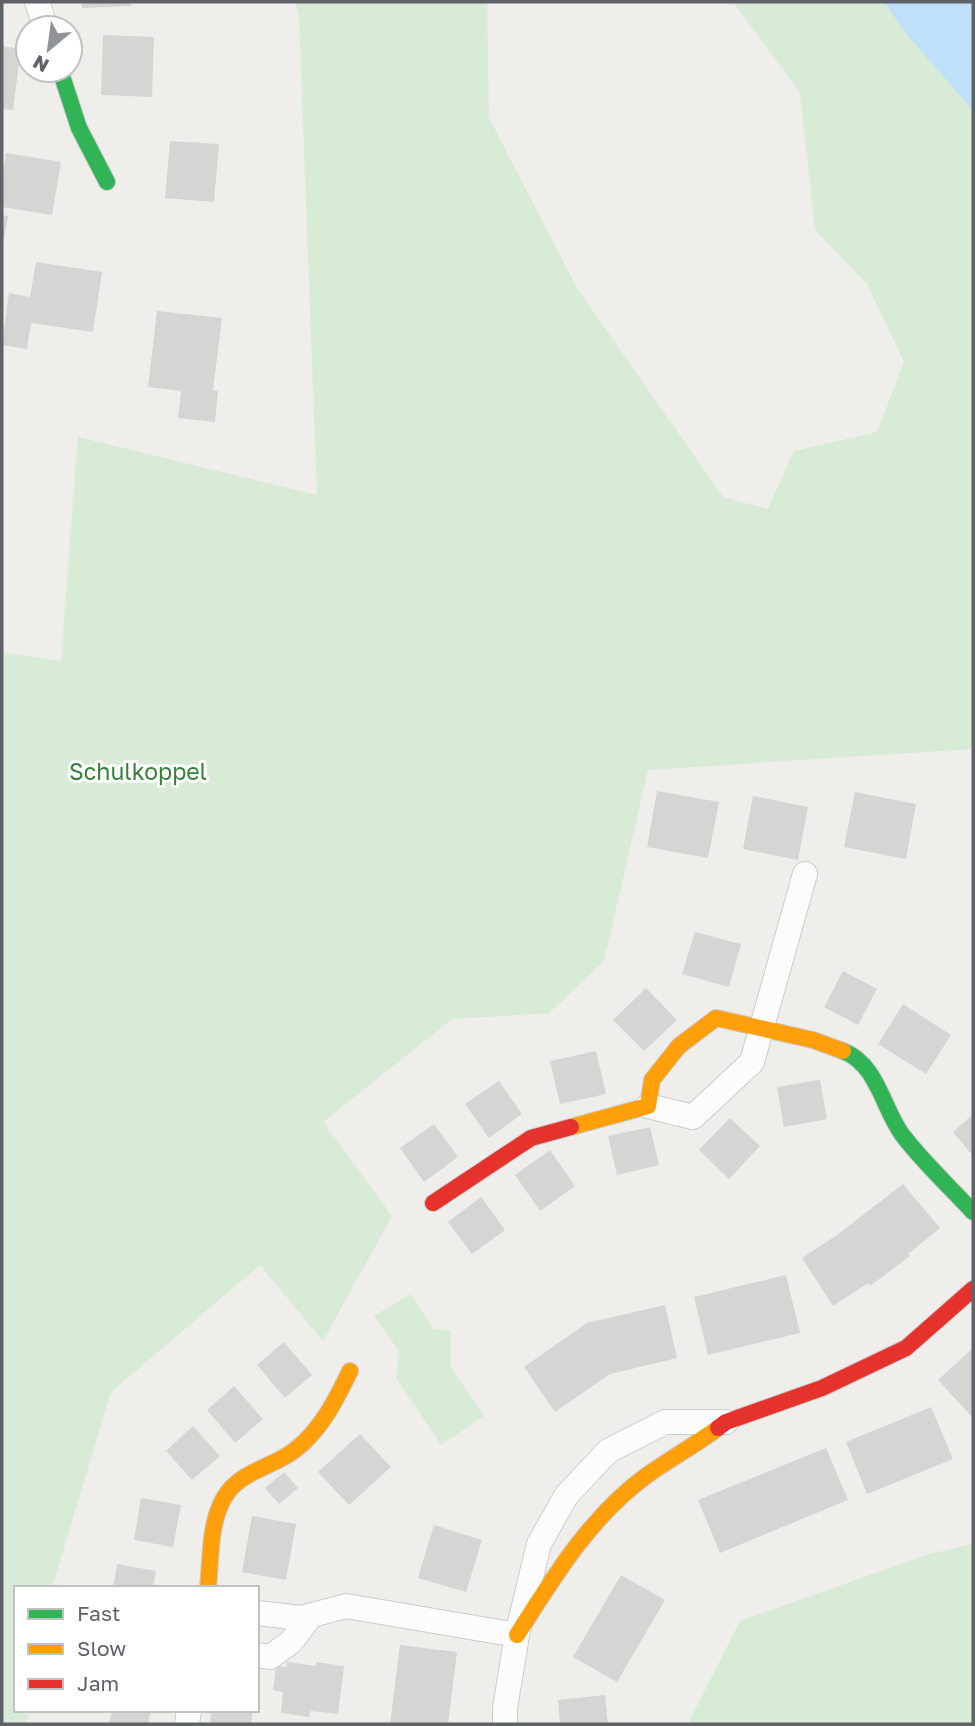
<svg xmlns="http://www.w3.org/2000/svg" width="975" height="1726" viewBox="0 0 975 1726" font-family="'Golos Text',sans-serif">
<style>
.green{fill:#d8ebd6}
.water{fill:#bfe0f9}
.building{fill:#d6d5d3}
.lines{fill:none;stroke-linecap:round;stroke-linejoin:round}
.street-casing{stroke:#cbcccc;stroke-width:26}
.fast-casing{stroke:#cacacb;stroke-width:18}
.slow-casing{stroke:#cacacb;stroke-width:18}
.jam-casing{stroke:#cacacb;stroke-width:18}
.street{stroke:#fdfcfc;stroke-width:24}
.fast{stroke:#30b455;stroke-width:16}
.slow{stroke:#ff9f0a;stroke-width:16}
.jam{stroke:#e5322d;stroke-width:16}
.labels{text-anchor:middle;stroke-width:6;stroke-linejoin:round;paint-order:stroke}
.park-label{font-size:23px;fill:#348238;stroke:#fff}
</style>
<rect width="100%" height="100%" fill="#efeeea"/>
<path class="green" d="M295,2h192l2,116 88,170 146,209 45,12 26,-58 83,-19 27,-70 -37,-78 -52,-54 -15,-138 -67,-90h240v743l-1,4 -324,21 -44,191 -55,52 -97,6 -129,103 69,94 -69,125 -63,-76 -149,127 -59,196h-36v122h13l-3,14h-24v-1072l59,9 17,-224 239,58 -18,-479z
M411,1294l22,35 18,2v36l33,49 -43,29 -45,-67 3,-27 -25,-35z
M972,1544l1,180h-282v-6l49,-97 186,-66z"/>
<path class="water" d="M884,2h89v108l-66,-75z"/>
<path class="building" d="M81,2h50v4l-49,2z
M103,35l51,2 -2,60 -51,-2z
M2,46l19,3 -8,61 -11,-1z
M170,141l49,3 -5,58 -49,-4z
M6,153l55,9 -9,53 -50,-8v-27z
M2,215l6,1 -5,28h-1z
M36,262l66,10 -9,60 -62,-9 -4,26 -25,-4 7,-52 21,4z
M157,311l65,7 -9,72 5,1 -3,31 -37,-4 3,-27 -33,-4z
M657,791l62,11 -11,56 -61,-11z
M855,792l61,12 -10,55 -62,-12z
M753,796l55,11 -10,53 -55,-11z
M695,932l46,12 -12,43 -47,-13z
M843,971l34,18 -19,36 -34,-18z
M646,988l31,32 -33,31 -31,-31z
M903,1004l48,31 -25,39 -48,-30z
M596,1051l10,43 -46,10 -10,-43z
M820,1080l7,39 -43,8 -7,-40z
M499,1081l23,33 -33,24 -24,-34z
M973,1114v42l-20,-24z
M730,1118l30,28 -31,33 -30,-29z
M434,1124l24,33 -34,25 -24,-34z
M650,1127l9,38 -42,10 -9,-39z
M550,1150l25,36 -35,25 -25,-36z
M903,1184l37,44 -32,26 2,2 -40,30 -2,-3 -35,23 -31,-48 35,-23z
M481,1197l24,33 -33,24 -24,-32z
M786,1275l14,58 -92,22 -14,-58z
M665,1305l12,53 -67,16 -55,38 -31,-45 63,-44z
M284,1342l28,33 -27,23 -28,-33z
M973,1348v70l-35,-38z
M234,1386l29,33 -28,24 -28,-33z
M931,1407l22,52 -86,35 -21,-52z
M193,1426l27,30 -28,24 -26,-29z
M360,1434l31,33 -42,38 -31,-33z
M826,1448l22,52 -128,53 -22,-53z
M284,1472l14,16 -19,16 -14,-16z
M141,1498l40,7 -8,42 -39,-7z
M252,1516l44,8 -10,56 -44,-8z
M434,1525l48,15 -16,52 -48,-14z
M117,1564l39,7 -3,17h-40z
M621,1575l44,25 -48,82 -44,-25z
M400,1645l57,7 -9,72h-58z
M287,1662l29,4v-4l28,4 -6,48 -28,-3 -1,6 -28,-4 2,-21 -10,-2 3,-24 10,1z
M605,1695l3,29h-48l-2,-24z
M112,1710h39l-3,14h-39z
M211,1710h42l-2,14h-41z"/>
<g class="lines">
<defs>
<path id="street" d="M37,2l9,26
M648,1106l45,11 59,-55 53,-188
M257,1613l44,5 45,-12 171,29
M257,1655l13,2 21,-15 19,-25
M187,1724l2,-14
M505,1724v-16l12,-73 22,-91 27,-48 42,-45 57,-29h61"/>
<path id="fast" d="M60,70l19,58 28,54
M843,1051c36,14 40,60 61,86 20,26 46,50 69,75"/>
<path id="slow" d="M571,1127l77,-21 4,-26 27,-34 37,-28 97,22 30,11
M208,1588c3,-29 1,-64 16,-90 15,-27 48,-30 71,-48 26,-20 41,-50 55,-79
M517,1635c36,-57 73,-118 129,-159 24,-17 49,-31 72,-48"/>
<path id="jam" d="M433,1203l98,-65 40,-11
M718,1428l8,-6 96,-34 84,-40 67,-59"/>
</defs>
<use href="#street" class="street-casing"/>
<use href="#fast" class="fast-casing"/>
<use href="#slow" class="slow-casing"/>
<use href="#jam" class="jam-casing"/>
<use href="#street" class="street"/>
<use href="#fast" class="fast"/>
<use href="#slow" class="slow"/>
<use href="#jam" class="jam"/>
</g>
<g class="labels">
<g class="park-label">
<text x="138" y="780">Schulkoppel</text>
</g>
</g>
<rect width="975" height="1726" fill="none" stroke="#5f6368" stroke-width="7"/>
<rect x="14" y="1586" width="245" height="126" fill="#ffffff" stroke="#bfc1c3" stroke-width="2"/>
<rect x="28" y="1609" width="35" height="10" fill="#30b455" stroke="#bfc1c3" stroke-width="2"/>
<text x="77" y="1621" font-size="21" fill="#5f6368">Fast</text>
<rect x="28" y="1644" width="35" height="10" fill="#ff9f0a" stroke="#bfc1c3" stroke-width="2"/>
<text x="77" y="1656" font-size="21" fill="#5f6368">Slow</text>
<rect x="28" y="1679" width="35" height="10" fill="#e5322d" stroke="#bfc1c3" stroke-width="2"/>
<text x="77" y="1691" font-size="21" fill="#5f6368">Jam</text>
<g transform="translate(49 49) rotate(209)"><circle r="33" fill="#ffffff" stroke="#bfc1c3" stroke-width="2"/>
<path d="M0-5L12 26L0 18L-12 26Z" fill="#919496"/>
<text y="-10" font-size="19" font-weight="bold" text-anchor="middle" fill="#5f6368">N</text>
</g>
</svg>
